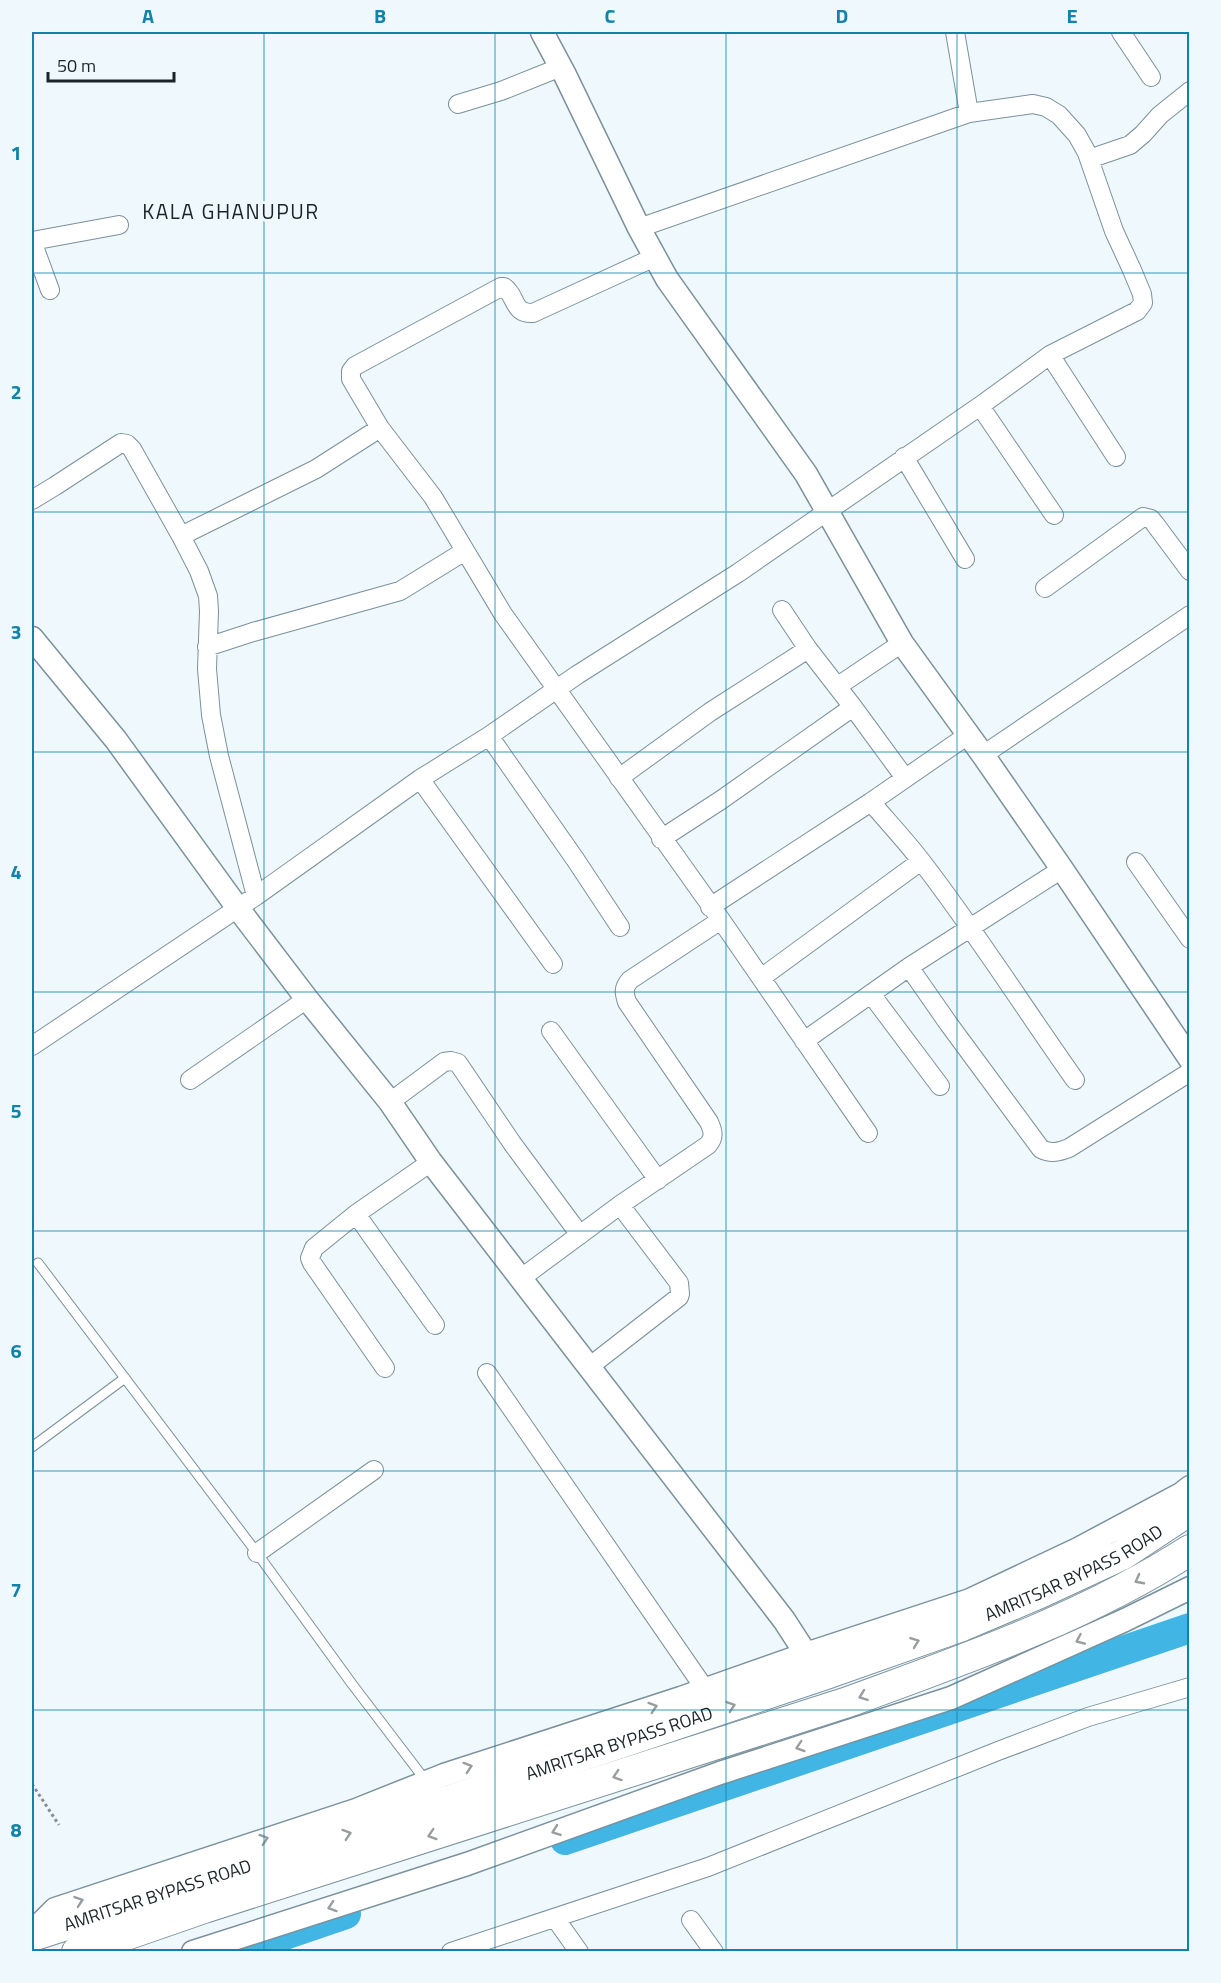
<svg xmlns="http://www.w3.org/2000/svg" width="1221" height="1983" viewBox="0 0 1221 1983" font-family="'Titillium Web',sans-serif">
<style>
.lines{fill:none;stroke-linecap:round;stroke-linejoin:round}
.river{stroke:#41b5e3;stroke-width:30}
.service-casing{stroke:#7a919c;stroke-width:11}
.minor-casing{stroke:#7a919c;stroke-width:20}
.tertiary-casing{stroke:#7a919c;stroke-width:25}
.trunk-casing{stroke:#7a919c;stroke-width:32}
.path{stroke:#858f93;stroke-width:3;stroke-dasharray:3 3;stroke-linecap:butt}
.service{stroke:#fff;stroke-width:9}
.minor{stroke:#fff;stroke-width:18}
.tertiary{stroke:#fff;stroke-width:22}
.trunk{stroke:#fff;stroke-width:30}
.oneway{stroke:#989d9f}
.grid{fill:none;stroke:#1083aa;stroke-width:1.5;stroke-opacity:0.55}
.labels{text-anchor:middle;stroke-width:6;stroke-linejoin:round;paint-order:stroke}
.street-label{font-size:18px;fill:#1b2529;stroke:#eff8fd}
.quarter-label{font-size:21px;letter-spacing:1.5px;fill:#1b2529;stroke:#eff8fd}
.neatline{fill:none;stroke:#1083aa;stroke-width:2}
.grid-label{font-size:20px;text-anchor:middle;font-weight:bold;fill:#1083aa}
</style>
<rect width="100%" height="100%" fill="#eff8fd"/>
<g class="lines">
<path class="river" d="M565,1840l625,-212
M235,1952l111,-38"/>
<defs>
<path id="service" d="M38,1263l219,290 95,131 74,97
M32,1447l93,-69"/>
<path id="minor" d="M955,32l14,81
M1121,32l30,45
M458,104l43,-13 60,-24
M1089,159l41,-14 13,-11 17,-19 30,-24
M32,241l87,-16
M32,241l18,49
M655,257l-122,56c-21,1 -16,-17 -29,-26h-3l-146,79 -4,5v8l29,49 53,69 70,117 218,306 147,213
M1050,355l66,102
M980,406l74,109
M904,457l61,102
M32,500l23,-14 66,-43 6,1 5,5 49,87 18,35 9,25 1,15 -2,58 4,46 8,41 37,140
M181,536l135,-67 64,-41
M1045,588l98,-71 8,2 4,5 35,47
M207,647l46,-15 147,-41 65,-40
M838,686l64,-43
M853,707l52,71
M489,736l86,123 45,68
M983,755l207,-140
M619,778l91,-66 98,-63
M420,779l133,185
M871,802c17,20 35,39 51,60 54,70 102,146 153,218
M661,839l60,-39 132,-93 -45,-58 -26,-39
M1136,862l54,77
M710,907l161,-105 97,-67
M909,967l39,56 93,126c10,5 18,3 28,-1l121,-76
M761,978l160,-117
M871,994l69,92
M551,1031l107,149
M804,1041l105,-74 153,-98
M32,1046l224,-150 164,-117 69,-43 88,-61 161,-102 242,-167 70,-51 87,-44 6,-8 -1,-9 -10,-24 -18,-39 -27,-78 -10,-18 -18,-20 -13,-8 -13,-3 -64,9 -330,115
M190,1080l117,-81
M390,1102l54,-40 7,-1 7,2 54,80 68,92
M356,1214l79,111
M520,1279l100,-74 88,-60c7,-8 5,-14 1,-23l-82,-120c-3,-9 -4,-14 3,-22l91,-60
M589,1367l90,-70 1,-3 -1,-11 -59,-78
M385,1368l-73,-105 -2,-5 4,-10 42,-34 75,-52
M487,1373l218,316
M257,1553l117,-83
M555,1918l24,34
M691,1920l23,32
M451,1952l257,-85 290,-116 90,-34 102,-30"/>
<path id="tertiary" d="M542,32l23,43 74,153 28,51 139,195 96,169 81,112 79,114 128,190
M32,638l84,102 121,167 70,92 83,103 41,60 353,458 22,34
M32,1932l23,-23 301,-99 88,-35 237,-77 125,-44 164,-54 108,-51 103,-55 9,-7
M193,1952l274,-88 253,-91 231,-75 174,-78 65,-32"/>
<g id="trunk">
<path id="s1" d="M32,1936l395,-128 396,-133 139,-49 78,-33 82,-38 68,-45"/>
<path d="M77,1952l127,-44 644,-206c117,-43 236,-84 342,-152"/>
</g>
</defs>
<use href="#service" class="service-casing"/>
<use href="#minor" class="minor-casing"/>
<use href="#tertiary" class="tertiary-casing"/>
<use href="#trunk" class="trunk-casing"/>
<path class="path" d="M32,1784l27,41"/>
<use href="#service" class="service"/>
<use href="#minor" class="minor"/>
<use href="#tertiary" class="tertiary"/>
<use href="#trunk" class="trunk"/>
</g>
<defs><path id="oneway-chevron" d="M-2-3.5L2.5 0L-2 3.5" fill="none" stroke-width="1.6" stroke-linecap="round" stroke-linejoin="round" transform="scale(1.5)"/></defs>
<g class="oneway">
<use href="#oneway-chevron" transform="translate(1139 1580) rotate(152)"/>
<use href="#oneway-chevron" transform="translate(1080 1640) rotate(156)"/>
<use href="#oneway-chevron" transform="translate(915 1642) rotate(-20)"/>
<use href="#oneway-chevron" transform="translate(863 1696) rotate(160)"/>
<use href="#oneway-chevron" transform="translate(731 1706) rotate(-19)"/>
<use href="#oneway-chevron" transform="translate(653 1707) rotate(-18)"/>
<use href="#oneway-chevron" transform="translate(800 1747) rotate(162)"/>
<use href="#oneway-chevron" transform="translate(468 1767) rotate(-18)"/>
<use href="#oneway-chevron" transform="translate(617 1776) rotate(162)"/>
<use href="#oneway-chevron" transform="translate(556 1831) rotate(160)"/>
<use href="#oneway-chevron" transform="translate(347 1834) rotate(-18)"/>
<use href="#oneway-chevron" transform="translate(432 1835) rotate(162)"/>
<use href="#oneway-chevron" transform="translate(264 1839) rotate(-18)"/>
<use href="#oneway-chevron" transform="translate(79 1901) rotate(-19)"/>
<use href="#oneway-chevron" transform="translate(332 1907) rotate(162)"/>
</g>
<path class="grid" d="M264,32v1920M495,32v1920M726,32v1920M957,32v1920M32,273h1158M32,512h1158M32,752h1158M32,992h1158M32,1231h1158M32,1471h1158M32,1710h1158"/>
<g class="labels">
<g class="street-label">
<text dy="6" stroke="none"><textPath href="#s1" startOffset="1104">AMRITSAR BYPASS ROAD</textPath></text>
<text dy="6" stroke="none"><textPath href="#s1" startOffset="618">AMRITSAR BYPASS ROAD</textPath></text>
<text dy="6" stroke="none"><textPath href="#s1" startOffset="132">AMRITSAR BYPASS ROAD</textPath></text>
</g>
<g class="quarter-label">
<text x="231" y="219">KALA GHANUPUR</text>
</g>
</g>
<rect width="1221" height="1983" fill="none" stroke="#eff8fd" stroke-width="66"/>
<path d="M48 72v9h126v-9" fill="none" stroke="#1b2529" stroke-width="3"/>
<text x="57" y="72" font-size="18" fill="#1b2529" stroke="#eff8fd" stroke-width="4.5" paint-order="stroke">50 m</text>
<rect x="33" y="33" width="1155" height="1917" class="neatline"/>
<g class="grid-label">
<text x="148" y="23">A</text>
<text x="380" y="23">B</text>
<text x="610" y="23">C</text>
<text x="842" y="23">D</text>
<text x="1072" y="23">E</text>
<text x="16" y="160">1</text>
<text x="16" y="399">2</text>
<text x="16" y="639">3</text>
<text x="16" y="879">4</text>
<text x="16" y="1118">5</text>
<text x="16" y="1358">6</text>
<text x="16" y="1597">7</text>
<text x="16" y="1837">8</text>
</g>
</svg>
